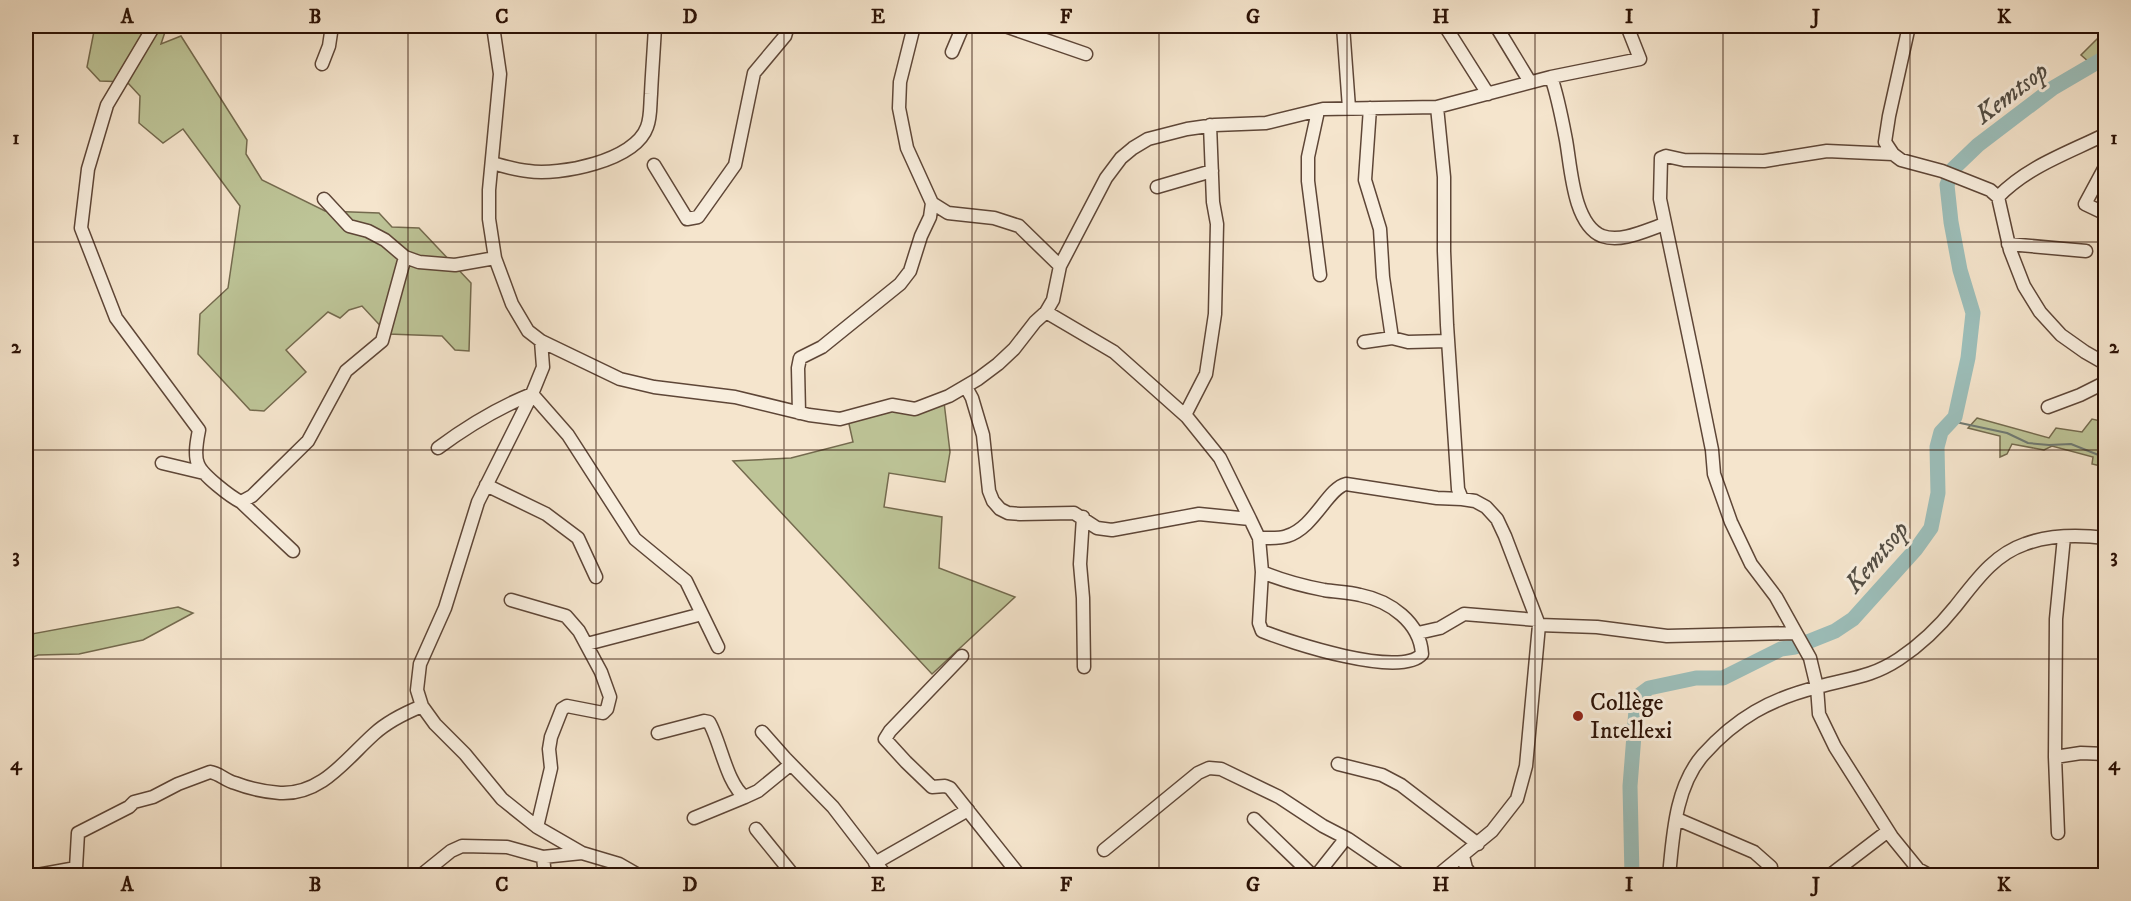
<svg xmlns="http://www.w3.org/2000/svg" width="2131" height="901" viewBox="0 0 2131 901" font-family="'IM FELL DW Pica',serif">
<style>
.green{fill:#bdc497;stroke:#746a4e;stroke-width:1.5}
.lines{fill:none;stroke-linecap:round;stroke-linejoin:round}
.stream{stroke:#6f7972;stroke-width:2}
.river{stroke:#9cbfbb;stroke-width:15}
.minor-casing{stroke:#5e4637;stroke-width:15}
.minor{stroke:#f8eede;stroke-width:12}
.grid{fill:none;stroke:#2b1105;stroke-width:1.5;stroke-opacity:0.55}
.poi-dot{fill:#8f2418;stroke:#f8eede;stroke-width:2}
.labels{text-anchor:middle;stroke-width:6;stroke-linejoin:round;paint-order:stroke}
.poi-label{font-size:24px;fill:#2b1105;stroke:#f8eede;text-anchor:start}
.water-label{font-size:26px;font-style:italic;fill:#534e45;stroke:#f8eede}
.neatline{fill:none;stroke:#2b1105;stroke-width:2}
.grid-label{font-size:20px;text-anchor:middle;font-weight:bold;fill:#2b1105}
</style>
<rect width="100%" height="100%" fill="#f5e5cd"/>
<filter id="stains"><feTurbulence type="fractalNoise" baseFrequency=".00333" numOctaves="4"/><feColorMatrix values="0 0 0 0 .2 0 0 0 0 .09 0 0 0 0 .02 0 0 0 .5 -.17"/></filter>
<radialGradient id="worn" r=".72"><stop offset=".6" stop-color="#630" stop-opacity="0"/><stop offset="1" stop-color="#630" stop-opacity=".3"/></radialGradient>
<path class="green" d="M95,26h72l-6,18 20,-8 66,104 -1,14 16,26 63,31 54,2 13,14 27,1 52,55 -2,68 -14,-1 -13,-14 -54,-2 -26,-28 -13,4 -9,8 -12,-6 -42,38 20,22 -42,39 -14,-1 -52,-56 2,-40 28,-26 12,-82 -57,-77 -20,14 -24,-20 1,-27 -13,-14 -27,-1 -13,-14z
M2102,34l3,3v28l-8,4 -16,-14z
M944,402l6,50 -5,30 -56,-9 -5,34 58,10 -3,51 76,29 -83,77 -199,-213 58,-3 62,-16 -6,-27 46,-12z
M1977,418l72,20 7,-10 26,4 10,-13 13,3v45l-13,-3 1,-7 -41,-11 -8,4 -32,-6 -5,10 -7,3v-21l-32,-8z
M178,607l15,6 -50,27 -64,14 -41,1 -12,5v-25z"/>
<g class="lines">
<path class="stream" d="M1951,421l56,12 21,10 21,2 22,-1 35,14"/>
<path class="river" d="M1632,876l-2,-90 7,-89 12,-9 47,-10h27l58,-29 14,-2 40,-16 18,-12 63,-70 15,-21 7,-35 -1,-46 4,-15 14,-15 13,-59 5,-45 -13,-43 -9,-48 -4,-37 6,-16 25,-24 75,-57 53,-31"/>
<defs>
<path id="minor" d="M154,26l-47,79 -19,64 -7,59 35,90 83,112c-2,10 -5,25 -1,34 4,11 33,33 43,38l11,-6 56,-55 38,-70 36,-30 23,-84
M493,26l7,48 -11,116v29l6,39 17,46 16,27 13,10 79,38 34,8 81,10 74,18 31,4 52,-14 23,4 34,-13 29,-17 20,-15 16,-15 21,-27 11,-10 7,-12 7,-34 46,-88 15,-20 12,-10 15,-9 39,-10 28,-4 51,-2 57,-14 114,-2 114,-30 89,-18 -13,-33
M1005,26l81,28
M1343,26l6,82
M1445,26l43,68
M1496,26l34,56
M1909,26l-20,90 -4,26 8,12 8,6 41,11 48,19 8,7 12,53 14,36 16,26 21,23 24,17 21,12
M952,52l11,-26
M322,64l7,-18 3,-20
M1551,77c7,20 11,42 15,63 5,27 7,84 36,96 20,7 44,-6 63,-12
M1437,107l7,70v74l3,74 11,164 4,10
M1370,108l-5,72 15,49 3,48 9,61
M1318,111l-10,46v24l12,94
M492,163c11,3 24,7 36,8 31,5 107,-10 119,-44 4,-10 3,-22 4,-33 1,-23 3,-46 4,-68
M654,165l33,54 11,-2 37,-52 19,-92 31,-37 3,-10
M2106,165l-21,39 21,10
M1157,187l55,-16
M1998,197c30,-31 70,-44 108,-63
M324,199l25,27 19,5 17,9 20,17 14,5 36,3 40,-7
M932,203l16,10 46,5 25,8 41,40
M2008,244l78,7
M1046,312l68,40 73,65 33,41 30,61
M541,341l2,26 -11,27 -54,108 -33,106 -25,56 -3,26 5,16 13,18 30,30 37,45 35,28 45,26 37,11 21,12
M1364,342l28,-4 16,4 40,-1
M966,387l6,11 11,37 6,56 4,10 7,8 8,4 12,1 54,-1 23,15 15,2 87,-16 51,5 9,19c9,0 20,1 28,-2 27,-8 41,-48 59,-52l91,14 25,1 13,2 11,6 11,12 8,17 34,89 -13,141 -9,33 -25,32 -55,45
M2048,407l32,-12 26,-13
M799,413l-1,-45 2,-10 22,-11 78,-63 10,-13 11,-35 9,-19 2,-14 -25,-55 -8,-40 1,-26 14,-56
M1185,415l21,-41 9,-60 2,-90 -4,-22 -3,-77
M438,448c31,-23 59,-40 94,-54l36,41 67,104 51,42 32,66
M162,463l42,10
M486,485l60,29 32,24 18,39
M241,502l52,49
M1083,517l-3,47 3,34 1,69
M1259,538l3,34 -3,51 3,8c27,11 139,48 160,23 -2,-32 -32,-53 -62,-59 -12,-3 -24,-3 -36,-5 -21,-4 -43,-10 -62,-18
M511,600l55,16 13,15 22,41 9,25 -3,12 -4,4 -36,-7 -5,3 -11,28 -2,12 2,19 -14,59
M1539,625l58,2 70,9 129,-3 14,25 7,29 2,27 16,33 57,90 26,32 13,7
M1418,633l22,-5 24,-14 73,6
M1796,633l-20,-36 -25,-33 -20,-42 -17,-48 -2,-24 -17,-84 -35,-167 1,-41 5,-2 18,4 80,1 63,-10 66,3
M587,644l115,-30
M962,656l-72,75 -5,8 21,23 26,25 13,-1 5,2 70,88
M762,732l23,26 48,49 53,69
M658,733l46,-12 5,1c11,18 18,63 36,75l13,-6 33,-27
M2055,757l26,-4 25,1
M1338,764l44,11 19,10 77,59
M694,818l51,-21
M1254,819l59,57
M1677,819l77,33 17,15
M756,829l38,47
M2058,833l-3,-76 1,-138 8,-82
M1104,850l94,-77 11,-5 12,1 58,28 44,29 25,13 54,37
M1463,856l3,12 6,8
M543,857l2,19
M875,863l93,-53
M32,876l44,-8
M78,876l-2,-8 2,-35 51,-26 5,-5 19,-5 25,-13 32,-12c9,1 16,9 25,11 13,5 31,9 45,10 42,2 66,-34 94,-59 14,-13 31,-21 48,-28
M420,876l31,-25 11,-5 45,1 36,10 39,-4
M1316,876l30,-38
M1669,876c4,-40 6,-89 34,-121 33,-37 67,-56 115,-68 31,-9 52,-9 81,-28 21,-14 40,-32 56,-52 20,-25 38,-52 70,-63 24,-9 55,-9 81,-6
M1829,876l59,-45"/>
</defs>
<use href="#minor" class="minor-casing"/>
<use href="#minor" class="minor"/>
</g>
<path class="grid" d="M221,26v850M408,26v850M596,26v850M784,26v850M972,26v850M1159,26v850M1347,26v850M1535,26v850M1723,26v850M1910,26v850M26,242h2080M26,450h2080M26,659h2080"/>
<circle class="poi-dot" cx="1578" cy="716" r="6"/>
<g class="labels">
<g class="poi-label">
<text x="1590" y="710">Collège<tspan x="1590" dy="28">Intellexi</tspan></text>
</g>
<g class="water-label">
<text transform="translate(2011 92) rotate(-37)" y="9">Kemtsop</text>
<text transform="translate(1876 556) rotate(-50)" y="9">Kemtsop</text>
</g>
</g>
<rect width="2131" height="901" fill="none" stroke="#f5e5cd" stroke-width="66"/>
<rect x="33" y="33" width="2065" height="835" class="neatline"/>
<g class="grid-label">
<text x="127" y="23">A</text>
<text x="315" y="23">B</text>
<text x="502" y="23">C</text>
<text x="690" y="23">D</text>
<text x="878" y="23">E</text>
<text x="1066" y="23">F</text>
<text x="1253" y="23">G</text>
<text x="1441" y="23">H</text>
<text x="1629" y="23">I</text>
<text x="1816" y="23">J</text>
<text x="2004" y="23">K</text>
<text x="16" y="144">1</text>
<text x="2114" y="144">1</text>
<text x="16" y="353">2</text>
<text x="2114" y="353">2</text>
<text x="16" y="562">3</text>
<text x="2114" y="562">3</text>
<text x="16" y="770">4</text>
<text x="2114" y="770">4</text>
<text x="127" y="891">A</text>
<text x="315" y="891">B</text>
<text x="502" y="891">C</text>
<text x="690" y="891">D</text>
<text x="878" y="891">E</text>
<text x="1066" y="891">F</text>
<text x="1253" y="891">G</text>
<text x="1441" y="891">H</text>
<text x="1629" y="891">I</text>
<text x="1816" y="891">J</text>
<text x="2004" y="891">K</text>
</g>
<rect width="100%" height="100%" filter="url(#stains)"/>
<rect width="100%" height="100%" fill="url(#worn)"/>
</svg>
